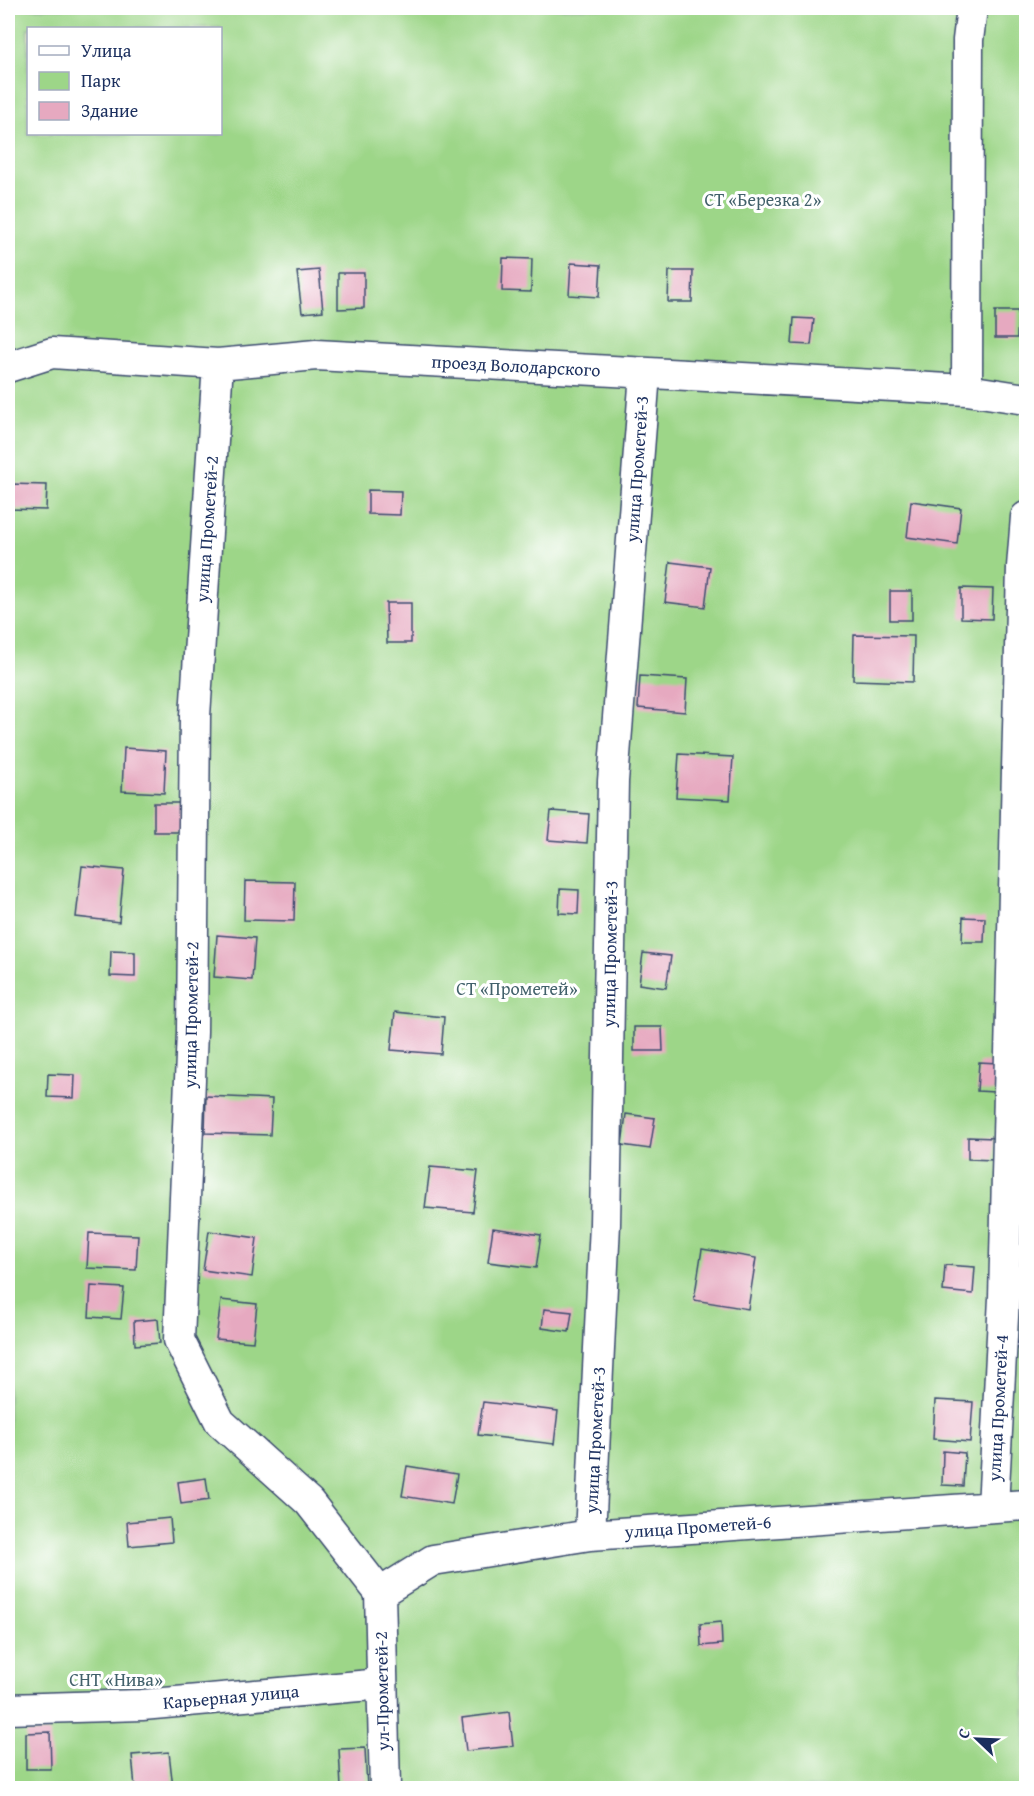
<svg xmlns="http://www.w3.org/2000/svg" width="1034" height="1796" viewBox="0 0 1034 1796" font-family="'Gentium Book Plus',serif">
<style>
.green{fill:#9dd688;stroke:#5c8273;stroke-width:1.5;fill-rule:evenodd}
.building{fill:#e6a9c0}
.lines{fill:none;stroke-linecap:round;stroke-linejoin:round}
.minor-casing{stroke:#3a4a6e;stroke-width:33}
.minor{stroke:#fff;stroke-width:30}
.labels{text-anchor:middle;stroke-width:6;stroke-linejoin:round;paint-order:stroke}
.park-label{font-size:18px;fill:#42616b;stroke:#fff}
.street-label{font-size:18px;fill:#1b2f5e;stroke:#fff}
</style>
<rect width="100%" height="100%" fill="#fff"/>
<filter id="ink" filterUnits="userSpaceOnUse"><feTurbulence type="fractalNoise" baseFrequency=".0167" numOctaves="2"/><feDisplacementMap in="SourceGraphic" scale="12" xChannelSelector="R" yChannelSelector="G"/><feConvolveMatrix kernelMatrix="1 2 1 2 8 2 1 2 1" color-interpolation-filters="sRGB"/></filter>
<filter id="wash" filterUnits="userSpaceOnUse"><feTurbulence type="fractalNoise" baseFrequency=".008" numOctaves="4" result="noise"/><feDisplacementMap in="SourceGraphic" scale="24" xChannelSelector="R" yChannelSelector="G"/><feGaussianBlur stdDeviation="1.35" result="paint"/><feColorMatrix in="noise" values="0 0 0 0 0 0 0 0 0 0 0 0 0 0 0 0 0 1.4 0 .05"/><feComposite in="paint" operator="in"/></filter>
<g filter="url(#wash)">
<rect width="100%" height="100%" fill="#eae5c6"/>
<path class="green" d="M8,8h1018v1780h-1018zM28,28h192v106h-192z"/>
<g id="blocks">
<path class="building" d="M503,258l29,1 -1,33 -29,-1z
M571,263l30,2 -2,32 -30,-2z
M319,270l4,41 -21,2 -5,-41z
M669,271h24l-1,31h-24z
M338,273h26v35l-26,1z
M995,311h23l-1,27h-22z
M794,318l20,1 -3,26 -19,-1z
M9,484l38,1 -1,25 -38,-1z
M368,490l33,1 -1,24 -32,-1z
M911,501l50,7 -4,36 -50,-7z
M670,562l40,5 -5,40 -40,-5z
M961,588l32,1 -1,30 -31,-1z
M890,591h22v29h-22z
M386,603h25v40h-24z
M854,635l60,1 -1,46 -60,-2z
M640,676l47,3 -2,33 -47,-4z
M124,748l42,3 -2,42 -42,-2z
M679,754l54,3 -3,43 -54,-3z
M154,803h28l-1,29h-27z
M551,811l38,3 -2,29 -39,-3z
M82,866l42,4 -5,52 -43,-5z
M245,881l50,1 -1,39 -50,-1z
M560,889l19,1 -1,24 -19,-1z
M963,917l22,1 -1,24h-22z
M217,935l38,3 -3,42 -38,-3z
M111,951l24,1v25l-25,-1z
M643,953l28,3 -5,32 -27,-4z
M395,1012l49,5 -3,37 -50,-4z
M634,1027h28l1,24h-29z
M979,1062l18,1 -2,29 -18,-1z
M48,1074l27,1 -1,23 -27,-1z
M206,1096l66,3 -2,36 -65,-2z
M626,1114l29,4 -5,31 -28,-4z
M968,1137l26,1v22l-26,-1z
M430,1167l48,4 -5,41 -48,-4z
M493,1228l48,7 -5,33 -48,-6z
M209,1231l48,7 -5,39 -49,-7z
M89,1233l49,2 -2,35 -49,-2z
M702,1249l54,9 -8,51 -54,-9z
M945,1265l30,2 -2,27 -30,-3z
M91,1286l33,2 -3,31 -32,-2z
M221,1300l36,4 -4,38 -37,-3z
M544,1309l28,3 -3,20 -27,-4z
M158,1319l2,24 -25,2 -1,-24z
M935,1400l38,2 -3,40 -37,-3z
M483,1402l75,9 -4,33 -76,-9z
M943,1451l22,2 -2,33 -21,-1z
M407,1466l50,8 -5,30 -50,-8z
M206,1478l3,22 -28,4 -3,-22z
M170,1518l2,24 -43,4 -2,-24z
M721,1622l1,22 -21,2 -1,-22z
M509,1712l4,34 -47,5 -4,-33z
M50,1732l1,37h-25v-36z
M365,1748l2,39 -26,1 -2,-39z
M169,1752l4,36h-38l-3,-33z"/>
</g>
</g>
<g filter="url(#ink)">
<use href="#blocks" fill-opacity="0" stroke="#3a4a6e" stroke-width="1.5"/>
<g class="lines">
<defs>
<path id="minor" d="M218,364l-23,352 -3,316 -13,308 41,82 89,80 71,91
M8,367l44,-14 166,11 98,-9 651,35 59,9
M967,390l1,-350 4,-32
M993,1507l11,-209 18,-731 4,-50
M590,1535l15,-311 8,-443 32,-407
M380,1593l53,-33 157,-25 436,-30
M380,1593l5,195
M8,1709l134,-4 240,-21"/>
</defs>
<use href="#minor" class="minor-casing"/>
<use href="#minor" class="minor"/>
</g>
</g>
<g class="labels">
<g class="park-label">
<text x="763" y="206">СТ «Березка 2»</text>
<text x="517" y="995">СТ «Прометей»</text>
<text x="116" y="1686">СНТ «Нива»</text>
</g>
<g class="street-label">
<text transform="translate(516 366) rotate(3)" y="6">проезд Володарского</text>
<text transform="translate(637 469) rotate(-86)" y="6">улица Прометей-3</text>
<text transform="translate(207 529) rotate(-86)" y="6">улица Прометей-2</text>
<text transform="translate(610 954) rotate(-89)" y="6">улица Прометей-3</text>
<text transform="translate(191 1015) rotate(-89)" y="6">улица Прометей-2</text>
<text transform="translate(998 1408) rotate(-87)" y="6">улица Прометей-4</text>
<text transform="translate(595 1440) rotate(-87)" y="6">улица Прометей-3</text>
<text transform="translate(698 1527) rotate(-4)" y="6">улица Прометей-6</text>
<text transform="translate(382 1691) rotate(-91)" y="6">ул-Прометей-2</text>
<text transform="translate(231 1697) rotate(-5)" y="6">Карьерная улица</text>
</g>
</g>
<rect width="1034" height="1796" fill="none" stroke="#fff" stroke-width="30"/>
<rect x="27" y="27" width="195" height="108" fill="#ffffff" stroke="#a4acbf" stroke-width="1.5"/>
<rect x="39" y="46" width="30" height="9" fill="#ffffff" stroke="#a4acbf" stroke-width="1.5"/>
<text x="81" y="57" font-size="18" fill="#1b2f5e">Улица</text>
<rect x="39" y="72" width="30" height="18" fill="#9dd688" stroke="#a4acbf" stroke-width="1.5"/>
<text x="81" y="87" font-size="18" fill="#1b2f5e">Парк</text>
<rect x="39" y="102" width="30" height="18" fill="#e6a9c0" stroke="#a4acbf" stroke-width="1.5"/>
<text x="81" y="117" font-size="18" fill="#1b2f5e">Здание</text>
<g transform="translate(977 1739) rotate(293)" stroke="#ffffff" stroke-width="4.5" paint-order="stroke">
<path d="M0-4.5L10 22L0 15L-10 22Z" fill="#1b2f5e"/>
<text y="-9" font-size="16" font-weight="bold" text-anchor="middle" fill="#1b2f5e">С</text>
</g>
</svg>
